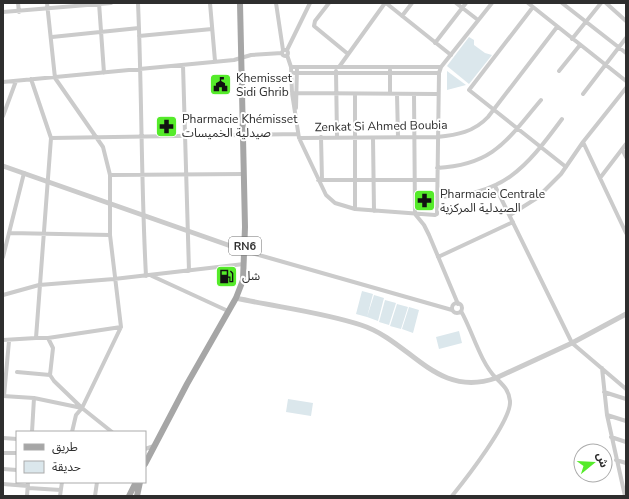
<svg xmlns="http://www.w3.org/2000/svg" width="629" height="499" viewBox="0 0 629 499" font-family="'Nunito Sans','Noto Sans Arabic',sans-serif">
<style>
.green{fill:#dbe7ec}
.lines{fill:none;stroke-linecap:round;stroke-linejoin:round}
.minor{stroke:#cbcbcb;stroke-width:4}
.tertiary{stroke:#cbcbcb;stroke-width:5}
.primary{stroke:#a6a6a6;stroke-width:6}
.labels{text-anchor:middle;stroke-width:4;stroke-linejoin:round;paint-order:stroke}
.shield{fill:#fff;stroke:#6d6d6d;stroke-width:1}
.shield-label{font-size:11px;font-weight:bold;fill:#2e2e2e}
.poi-label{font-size:12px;fill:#2e2e2e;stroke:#fff;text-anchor:start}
.street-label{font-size:12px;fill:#2e2e2e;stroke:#fff}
</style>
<rect width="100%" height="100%" fill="#fff"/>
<path class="green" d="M469,37l5,3v5l11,8 7,2 -23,29 -22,-18z
M447,71l19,14 -19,5z
M362,291l11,3 -6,23 -11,-3z
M374,295l10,3 -6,23 -11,-4z
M385,300l11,3 -7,22 -10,-3z
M397,304l11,3 -7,22 -11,-3z
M409,307l10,3 -6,23 -11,-4z
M459,331l3,12 -23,6 -3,-12z
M288,399l25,4 -2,13 -25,-4z"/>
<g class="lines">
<path class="minor" d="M18,3l1,9
M47,3l8,75 48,69 7,28v60l11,92 -39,81 -6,7 -4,17
M99,3l5,70
M138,3c4,91 3,182 8,273
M210,3l5,58
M276,3l7,47
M329,3l-14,18 -1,5 34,28
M386,3l65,52
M456,3l22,17
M528,3l98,78
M562,3l64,50
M606,3l20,18
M533,7l-64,83 97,77
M3,12l108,-9
M402,16l10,-13
M139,36l73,-7
M52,37l87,-9
M572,39l29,-36
M435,43l31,-40
M282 53a3 3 0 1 1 6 0a3 3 0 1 1-6 0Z
M287,50l23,-47
M287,55l4,12 1,26 7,45 27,57 9,8 20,6 80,6 2,-1 2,-141 2,-6 51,-64
M183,65l6,206
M291,67h150
M339,67l46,-64
M336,71l1,66
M559,71l21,-26
M291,73h148
M31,79l20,59 -15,200h12l5,10 -3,27 4,6 28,27 30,24
M3,82l231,-22 17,-5 31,-2
M292,93l145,1
M355,94v115
M390,94v-24
M397,94l1,43
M414,94l1,120 9,11 5,10 29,69
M583,94l43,-56
M296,108l1,-41
M3,116l13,-35
M321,137l1,43
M51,138l247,-4
M299,138l138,-1c20,-2 37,-5 51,-20l69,-90
M373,138l1,73
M583,142l43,91
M622,149l4,8
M437,168c57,-3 70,-28 104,-68
M110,175l134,-1
M600,178l26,-34
M318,180h119
M495,186l77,157 54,46
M437,197c66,-1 88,-28 125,-78
M510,215l27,-17 24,-24 22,-32 43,-54
M9,233l101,2
M245,251l207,59
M3,257l21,-84
M438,257l75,-35
M152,276l76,35
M3,295l36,-10 75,-6 130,-15
M452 308a5 5 0 1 1 10 0a5 5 0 1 1-10 0Z
M48,338l73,-11
M3,340l33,-2
M602,368l5,47 18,81
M17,372l33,3
M604,392l22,7
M3,396l31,2 48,10
M4,396l5,-55
M607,415l19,6
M32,432l2,-34
M611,437l15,5
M3,438l14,1
M145,449l9,-3
M3,453h14
M616,460l10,3
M3,469l14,1
M3,484l25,2
M28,488l33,2
M27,496l1,-14
M60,496l2,-14
M95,496l2,-14
M452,496c13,-16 60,-76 58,-95 -1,-11 -7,-16 -14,-23 -16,-16 -24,-48 -35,-67"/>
<path class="tertiary" d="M3,166l242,85
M236,298c40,9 86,14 125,27 50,16 75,74 135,53l76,-35 54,-29"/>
<path class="primary" d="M145,464l42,-80 49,-86 7,-18 2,-53 -5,-224
M129,496l7,-14
M137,496l3,-14"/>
</g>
<defs>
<symbol id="civic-square" viewBox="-11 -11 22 22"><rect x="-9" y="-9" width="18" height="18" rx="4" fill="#55eb2a" stroke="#fff"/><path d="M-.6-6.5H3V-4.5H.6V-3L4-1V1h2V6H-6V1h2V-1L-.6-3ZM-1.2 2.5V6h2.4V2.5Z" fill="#111"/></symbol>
<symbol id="pharmacy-square" viewBox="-11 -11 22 22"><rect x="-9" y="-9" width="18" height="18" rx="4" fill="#55eb2a" stroke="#fff"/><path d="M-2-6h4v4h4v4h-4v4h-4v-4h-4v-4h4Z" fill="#111"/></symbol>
<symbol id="fuel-square" viewBox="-11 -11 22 22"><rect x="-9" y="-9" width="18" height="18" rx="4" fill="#55eb2a" stroke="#fff"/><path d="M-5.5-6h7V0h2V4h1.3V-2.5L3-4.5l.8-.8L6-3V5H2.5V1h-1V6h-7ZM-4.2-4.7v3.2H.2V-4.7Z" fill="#111"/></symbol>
</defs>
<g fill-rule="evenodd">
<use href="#civic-square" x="208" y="72" width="25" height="25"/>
<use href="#pharmacy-square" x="154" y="114" width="25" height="25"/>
<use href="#pharmacy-square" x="412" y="188" width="25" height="25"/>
<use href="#fuel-square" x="214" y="264" width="25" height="25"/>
</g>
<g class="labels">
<rect class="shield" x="229" y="237" width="32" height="18" rx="3"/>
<g class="shield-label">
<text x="245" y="250">RN6</text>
</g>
<g class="poi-label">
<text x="236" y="82">Khemisset<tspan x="236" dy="14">Sidi Ghrib</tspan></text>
<text x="182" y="123">Pharmacie Khémisset<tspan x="182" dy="14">صيدلية الخميسات</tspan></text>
<text x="440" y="198">Pharmacie Centrale<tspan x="440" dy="14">الصيدلية المركزية</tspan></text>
<text x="242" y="280">شل</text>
</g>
<g class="street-label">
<text transform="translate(381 126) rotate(-1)" y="4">Zenkat Si Ahmed Boubia</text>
</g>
</g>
<rect width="629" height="499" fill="none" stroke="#2e2e2e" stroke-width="8"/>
<rect x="16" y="431" width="130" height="52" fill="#ffffff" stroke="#ababab"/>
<rect x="24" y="444" width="20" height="6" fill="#a6a6a6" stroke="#ababab"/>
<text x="52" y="451" font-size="12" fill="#2e2e2e">طريق</text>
<rect x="24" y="461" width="20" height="12" fill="#dbe7ec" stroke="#ababab"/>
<text x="52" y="471" font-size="12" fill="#2e2e2e">حديقة</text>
<g transform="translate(593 463) rotate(72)"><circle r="19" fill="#ffffff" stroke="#ababab"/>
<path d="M0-3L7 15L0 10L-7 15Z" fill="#55eb2a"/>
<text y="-6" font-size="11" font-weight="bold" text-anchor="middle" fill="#2e2e2e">ش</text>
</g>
</svg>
